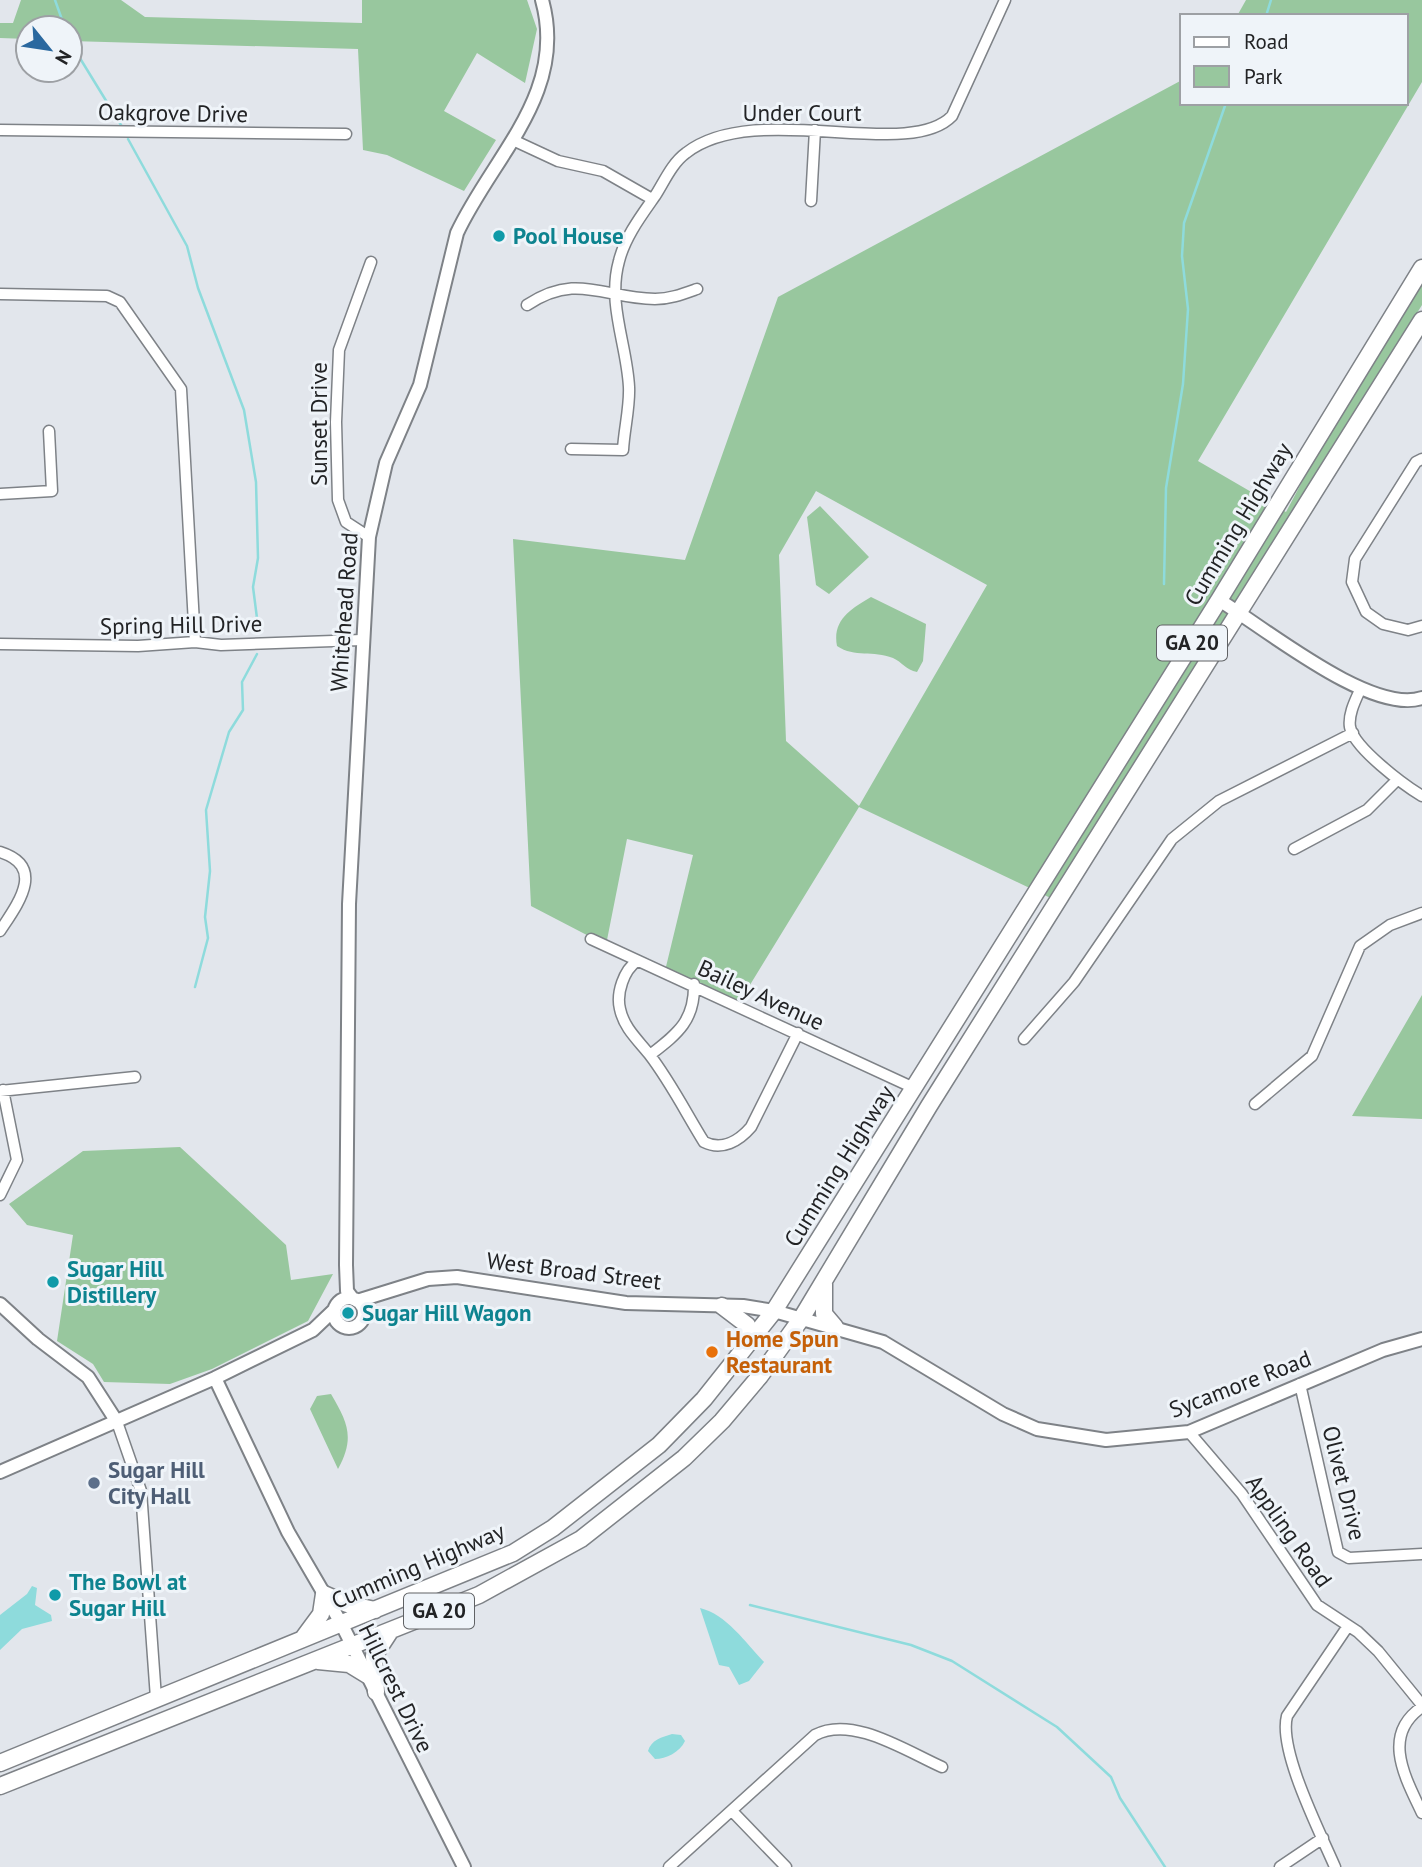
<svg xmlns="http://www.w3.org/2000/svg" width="1422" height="1867" viewBox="0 0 1422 1867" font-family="'PT Sans',sans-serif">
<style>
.green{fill:#98c79e;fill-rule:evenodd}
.water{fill:#8edbdc}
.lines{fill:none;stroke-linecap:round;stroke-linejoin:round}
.stream{stroke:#8edbdc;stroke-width:2.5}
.minor-casing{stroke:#7e8287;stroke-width:13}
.tertiary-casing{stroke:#7e8287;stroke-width:16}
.trunk-casing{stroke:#7e8287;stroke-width:19}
.minor{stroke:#fff;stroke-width:10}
.tertiary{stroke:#fff;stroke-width:12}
.trunk{stroke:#fff;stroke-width:16}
.culture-dot{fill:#0f9aa8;stroke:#eff4f9;stroke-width:2.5}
.food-dot{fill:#e8710a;stroke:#eff4f9;stroke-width:2.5}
.service-dot{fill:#5c6f8a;stroke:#eff4f9;stroke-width:2.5}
.labels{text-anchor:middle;stroke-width:6;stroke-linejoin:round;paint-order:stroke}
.shield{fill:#eff4f9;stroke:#606265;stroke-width:2}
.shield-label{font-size:21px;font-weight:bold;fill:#222325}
.street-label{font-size:23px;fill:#222325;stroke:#eff4f9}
.culture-label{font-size:23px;font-weight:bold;fill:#0d838f;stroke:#eff4f9;text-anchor:start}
.food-label{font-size:23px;font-weight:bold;fill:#c56008;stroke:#eff4f9;text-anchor:start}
.service-label{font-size:23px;font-weight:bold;fill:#4e5e75;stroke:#eff4f9;text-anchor:start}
</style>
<rect width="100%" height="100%" fill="#e2e6ec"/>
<path class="green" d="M21,0h100l24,17 217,6v-23h165l10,29 -12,54 -48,-30 -33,58 52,29 -32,51 -77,-36 -24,-5 -5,-101 -288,-8v-13h-42v11l-28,-1v-15h13z
M1246,0h176v82l-224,379 88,51 68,-128 68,-109v30l-130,210 -231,388 -202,-96 -125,204 -70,-36 29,-120 -66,-16 -21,106 -75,-39 -18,-367 172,21 93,-263 404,-217v23h224v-87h-169zM816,491l171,94 -128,221 -73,-65 -7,-186z
M820,506l49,51 -40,37 -13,-9 -9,-68z
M871,597l55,27 -3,37 -6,11c-11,-2 -15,-10 -24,-14 -20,-8 -38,0 -56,-12 -5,-26 14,-37 34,-49z
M1422,995v124l-70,-3z
M180,1147l106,98 5,35 42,-6 -25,47 -96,48 -42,15 -66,-2 -11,-18 -36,-23 16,-106 -46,-10 -18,-21 74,-53z
M331,1394c17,29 24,44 7,75l-28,-60 7,-13z"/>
<path class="water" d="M32,1586l5,2 -2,17 16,10 1,6 -30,8 -22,21v-35l27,-21z
M700,1608c26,6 46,35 64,54l-15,19 -10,4 -10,-18 -10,-2z
M672,1734l9,1 4,6c-5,11 -19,18 -30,18l-7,-8c3,-11 14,-14 24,-17z"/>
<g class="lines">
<path class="stream" d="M55,0l10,28
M1266,16l5,-16
M70,42l51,83
M128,139l59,107 11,42 46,122 12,72 2,76 -5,29 5,39
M1164,584l2,-96 17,-104 5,-75 -6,-53 2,-33 42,-120
M195,987l13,-49 -3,-21 5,-46 -4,-61 23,-78 14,-22 -1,-28 15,-28
M750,1605l161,40 41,16 105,66 54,50 9,21 45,69"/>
<defs>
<path id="minor" d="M0,130l346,4
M515,141l43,20 45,10 49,28
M811,201l4,-71
M0,294l107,2 13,6 61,87 14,253
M527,305c50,-33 76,-7 128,-6 15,0 28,-5 42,-10
M571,449l52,1c1,-20 7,-43 6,-63 -2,-42 -22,-83 -10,-126 6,-24 22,-45 36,-65 9,-14 17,-33 31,-43 69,-54 222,9 266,-37l53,-116
M1422,459l-6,3 -61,97 -3,23 14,30 17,12 25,6 14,-4
M0,494l52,-3 -3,-60
M369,537l-23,-15 -8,-22 -2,-78 3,-72 32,-88
M0,644l138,2 57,-4 26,3 141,-5
M1360,690c-5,11 -12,25 -10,37 4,21 54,58 72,69
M1294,849l73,-39 30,-30
M0,852c47,15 17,53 0,79
M591,939l323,149
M637,961c-13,9 -21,32 -17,48 4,19 18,31 29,45 21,27 37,59 55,88 18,9 35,-1 47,-15l47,-94
M1024,1039l50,-57 98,-143 47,-38 134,-68
M650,1055c27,-21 45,-34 44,-71
M0,1091l135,-14
M1255,1104l57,-48 48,-110 30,-21 32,-12
M0,1195l17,-35 -14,-70
M1300,1384l38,168 11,6 73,-4
M117,1422l24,69 15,207
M1189,1432l53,62 75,111 41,27 20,19 44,54
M1422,1707c-41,28 -17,70 0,106
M732,1811l54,56
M669,1867l146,-132c37,-20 91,16 127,32
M1280,1867l43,-29
M1335,1867c-15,-35 -57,-117 -48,-151l61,-90"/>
<path id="tertiary" d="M1219,600c46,28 152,115 203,98
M334 1313a15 15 0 1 1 30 0a15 15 0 1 1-30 0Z
M353,1299l-6,-8 -1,-26 3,-361 20,-367 17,-74 34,-78 37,-152c36,-77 111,-140 85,-233
M357,1301l71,-22 29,-2 169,26 117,3 31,5 109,31 120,72 34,15 69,11 83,-8 194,-82 39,-11
M0,1304l38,35 50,38 29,45
M215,1378l73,154 53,91 123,244
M0,1472l215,-94 98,-48 21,-20"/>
<path id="trunk" d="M824,1284v30l11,13
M722,1306l25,19v20
M304,1637l17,-23 3,-20 23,10 28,6
M318,1661l31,3 18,11
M376,1692l-2,-36 15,-23
M0,1763l513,-210 40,-25 106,-83 45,-46 70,-88 445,-711 203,-332
M0,1786l479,-191 102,-56 103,-81 38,-37 38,-45 41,-57 128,-213 493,-786"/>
</defs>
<use href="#minor" class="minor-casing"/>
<use href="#tertiary" class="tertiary-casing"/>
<use href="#trunk" class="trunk-casing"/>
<use href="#minor" class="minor"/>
<use href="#tertiary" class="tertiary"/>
<use href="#trunk" class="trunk"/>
</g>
<g class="culture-dot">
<circle cx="499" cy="236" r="7"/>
<circle cx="53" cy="1282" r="7"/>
<circle cx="348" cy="1313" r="7"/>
<circle cx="55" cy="1595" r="7"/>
</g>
<circle class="food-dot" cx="712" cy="1352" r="7"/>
<circle class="service-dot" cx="94" cy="1483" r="7"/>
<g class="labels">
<g class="shield">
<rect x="1157" y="625.5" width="70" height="35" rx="5"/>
<rect x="404" y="1593.5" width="70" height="35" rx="5"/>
</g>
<g class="shield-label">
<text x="1192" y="650">GA 20</text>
<text x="439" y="1618">GA 20</text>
</g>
<g class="street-label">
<text transform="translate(173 113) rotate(1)" y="8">Oakgrove Drive</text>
<text x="802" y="121">Under Court</text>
<text transform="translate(319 424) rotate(-90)" y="8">Sunset Drive</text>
<text transform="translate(1238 524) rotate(-59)" y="8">Cumming Highway</text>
<text transform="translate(344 612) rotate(-86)" y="8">Whitehead Road</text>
<text transform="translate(181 625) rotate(-1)" y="8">Spring Hill Drive</text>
<text transform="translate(761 995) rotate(25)" y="8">Bailey Avenue</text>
<text transform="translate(839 1166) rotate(-58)" y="8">Cumming Highway</text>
<text transform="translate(574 1271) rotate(7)" y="8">West Broad Street</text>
<text transform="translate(1240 1384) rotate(-21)" y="8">Sycamore Road</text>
<text transform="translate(1344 1483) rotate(76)" y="8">Olivet Drive</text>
<text transform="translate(1289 1531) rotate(55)" y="8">Appling Road</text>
<text transform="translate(418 1566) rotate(-23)" y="8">Cumming Highway</text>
<text transform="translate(396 1688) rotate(64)" y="8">Hillcrest Drive</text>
</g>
<g class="culture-label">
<text x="513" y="244">Pool House</text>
<text x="67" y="1277">Sugar Hill<tspan x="67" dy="26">Distillery</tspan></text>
<text x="362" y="1321">Sugar Hill Wagon</text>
<text x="69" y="1590">The Bowl at<tspan x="69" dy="26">Sugar Hill</tspan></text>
</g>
<g class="food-label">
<text x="726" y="1347">Home Spun<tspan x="726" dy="26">Restaurant</tspan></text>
</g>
<g class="service-label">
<text x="108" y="1478">Sugar Hill<tspan x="108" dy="26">City Hall</tspan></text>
</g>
</g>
<rect x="1180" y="14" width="228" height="91" fill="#eff4f9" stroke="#9da0a4" stroke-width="2"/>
<rect x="1194" y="37" width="35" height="10" fill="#ffffff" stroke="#9da0a4" stroke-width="2"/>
<text x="1244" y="49" font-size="21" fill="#222325">Road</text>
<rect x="1194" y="66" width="35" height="21" fill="#98c79e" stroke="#9da0a4" stroke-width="2"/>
<text x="1244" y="84" font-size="21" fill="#222325">Park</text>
<g transform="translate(49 49) rotate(120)"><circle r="33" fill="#eff4f9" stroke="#9da0a4" stroke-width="2"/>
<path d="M0-5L12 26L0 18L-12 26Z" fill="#2a689f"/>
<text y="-10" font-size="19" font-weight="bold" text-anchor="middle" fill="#222325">N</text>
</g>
</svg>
